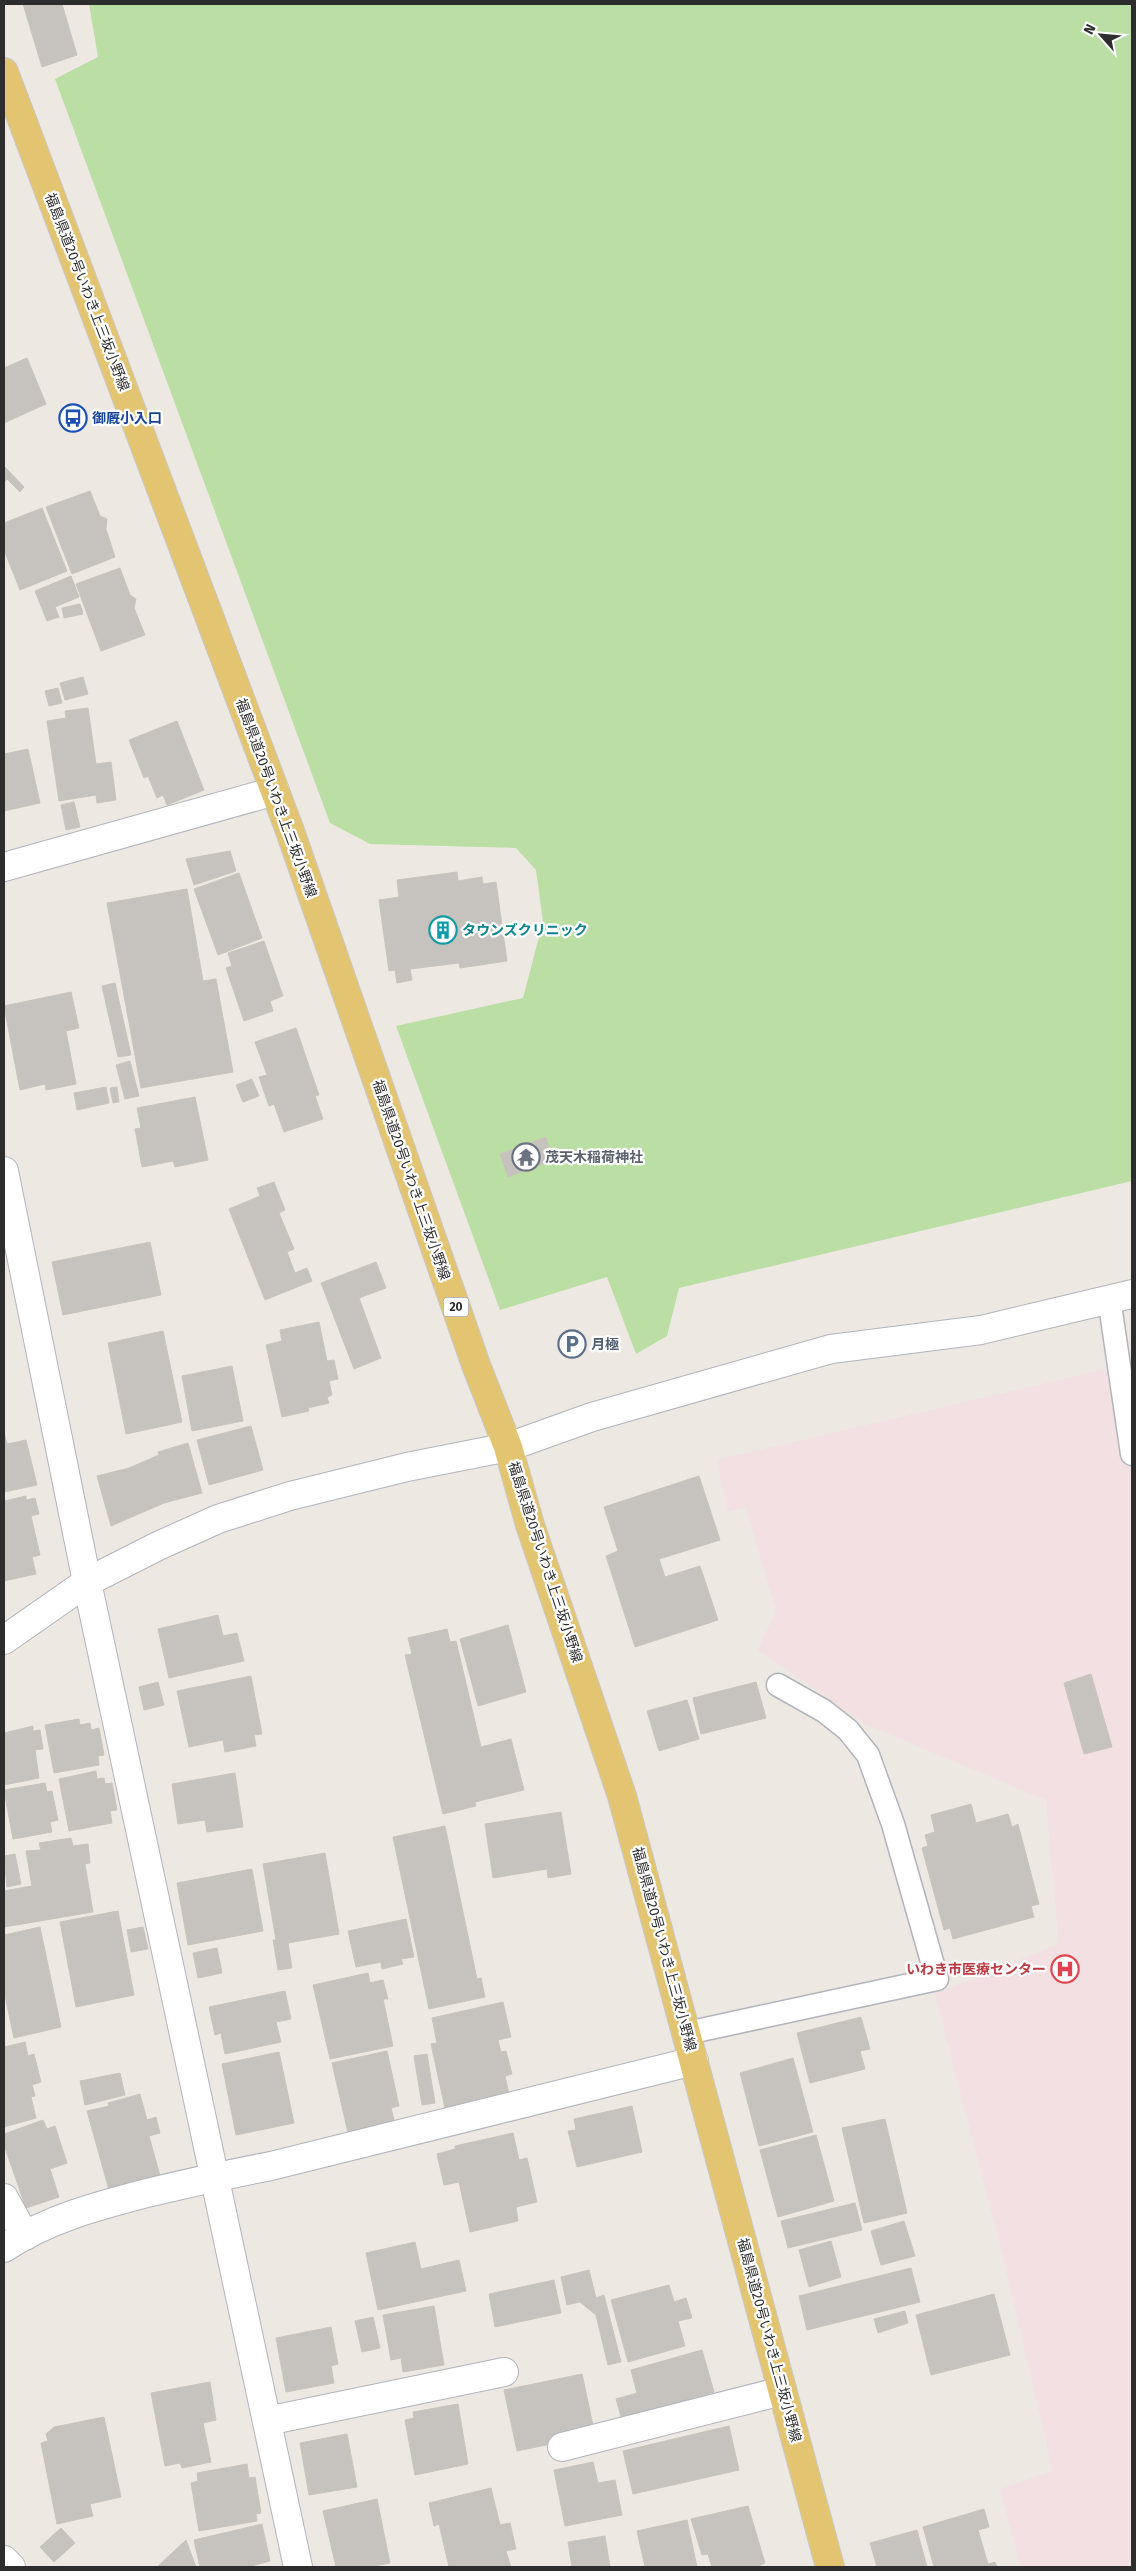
<svg xmlns="http://www.w3.org/2000/svg" width="1136" height="2571" viewBox="0 0 1136 2571" font-family="'Fira Sans','Noto Sans JP',sans-serif">
<style>
.medical{fill:#f2e0e2}
.green{fill:#badea4}
.building{fill:#c6c2bd;stroke:#c9c4bb}
.lines{fill:none;stroke-linecap:round;stroke-linejoin:round}
.lane-casing{stroke:#b2b4bc;stroke-width:25}
.street-casing{stroke:#b2b4bc;stroke-width:30}
.secondary-casing{stroke:#b2b4bc;stroke-width:30}
.primary-casing{stroke:#c8c8c8;stroke-width:30}
.lane{stroke:#fff;stroke-width:22}
.street{stroke:#fff;stroke-width:28}
.secondary{stroke:#fff;stroke-width:28}
.primary{stroke:#e3c571;stroke-width:28}
.labels{text-anchor:middle;dominant-baseline:central;stroke-width:4.5;stroke-linejoin:round;paint-order:stroke}
.shield{fill:#fff;stroke:#6c6c6c;stroke-width:1}
.shield-label{font-size:12px;font-weight:bold;fill:#2d2d2d}
.street-label{font-size:14px;fill:#2d2d2d;stroke:#fff}
.transit-label{font-size:14px;font-weight:bold;fill:#164399;stroke:#fff;text-anchor:start}
.culture-label{font-size:14px;font-weight:bold;fill:#0d838f;stroke:#fff;text-anchor:start}
.worship-label{font-size:14px;font-weight:bold;fill:#5b616d;stroke:#fff;text-anchor:start}
.service-label{font-size:14px;font-weight:bold;fill:#4e5e75;stroke:#fff;text-anchor:start}
.health-label{font-size:14px;font-weight:bold;fill:#be3a42;stroke:#fff;text-anchor:end}
</style>
<rect width="100%" height="100%" fill="#ede8e2"/>
<path class="medical" d="M1132,1363V2567H1021L1000,2489L1053,2471L1002,2252L935,1994L1059,1944L1046,1800L867,1725L758,1650L776,1611L746,1507L728,1512L717,1460Z"/>
<path class="green" d="M89,4H1132V1181L679,1288L667,1336L636,1354L607,1277L500,1310L396,1026L523,998L543,922L536,870L516,848L370,844L330,823L55,79L98,57Z"/>
<path class="building" d="M23,4H62L77,55L42,67Z
M27,358L46,404L4,423V368Z
M4,466L24,487L20,492L7,479L4,482Z
M90,491L100,516L107,519L106,529L115,557L72,574L46,507Z
M42,508L67,571L20,590L4,550V523Z
M120,568L130,595L136,599L134,608L145,635L101,651L76,584Z
M71,576L79,597L55,607L59,617L47,621L35,591Z
M80,604L83,614L64,618L62,608Z
M83,677L88,694L65,700L60,683Z
M58,688L62,703L49,706L45,691Z
M88,708L96,764L111,762L116,800L97,803L96,795L59,801L47,721L66,718L65,711Z
M177,721L204,790L167,805L163,795L157,798L148,776L144,778L129,740Z
M28,749L40,803L4,811V754Z
M74,802L80,827L66,830L61,805Z
M230,851L236,871L194,885L186,859Z
M457,872L458,881L482,877L483,884L496,882L507,961L460,968L459,963L410,969L412,980L397,983L395,970L389,971L379,900L399,897L397,880Z
M239,873L262,938L218,955L194,889Z
M187,889L203,981L216,979L233,1072L141,1088L107,903Z
M264,941L283,996L270,1001L273,1011L244,1021L226,968L232,966L228,953Z
M115,983L131,1055L118,1057L102,986Z
M71,992L79,1028L66,1031L76,1084L46,1090L45,1084L20,1090L4,1006Z
M296,1028L319,1095L315,1096L323,1119L284,1132L274,1104L269,1106L259,1077L267,1075L255,1042Z
M130,1061L139,1096L125,1099L116,1065Z
M252,1079L259,1096L243,1102L236,1085Z
M106,1087L109,1103L77,1110L74,1093Z
M117,1087L119,1102L113,1103L110,1088Z
M195,1097L208,1160L175,1167L173,1161L142,1167L135,1129L141,1128L137,1108Z
M546,1137L552,1160L508,1177L500,1154Z
M274,1182L285,1210L279,1213L294,1249L287,1252L295,1273L307,1268L312,1281L265,1300L229,1209L260,1196L257,1188Z
M150,1242L161,1295L63,1315L52,1262Z
M376,1262L386,1288L359,1298L381,1358L354,1369L321,1283Z
M319,1322L327,1361L334,1360L338,1379L329,1381L332,1395L327,1397L329,1403L308,1408L309,1411L282,1417L266,1345L282,1341L280,1330Z
M163,1331L182,1422L126,1434L108,1343Z
M232,1366L243,1421L192,1431L182,1376Z
M251,1426L263,1470L209,1485L197,1440Z
M4,1432L7,1444L26,1440L37,1485L4,1492Z
M188,1443L202,1493L164,1503L111,1526L97,1476L129,1468L159,1455L158,1452Z
M699,1476L720,1540L659,1559L665,1577L700,1566L718,1620L635,1647L606,1556L618,1551L604,1507Z
M26,1496V1500L35,1498L39,1514L31,1516L40,1555L32,1557L36,1574L4,1581V1501Z
M218,1615L223,1636L237,1633L244,1661L169,1678L158,1629Z
M508,1625L526,1692L478,1706L460,1639Z
M447,1629L450,1642L456,1641L481,1747L511,1739L524,1790L475,1802L476,1806L443,1814L405,1655L412,1654L408,1638Z
M1091,1674L1112,1747L1084,1754L1064,1683Z
M251,1676L262,1734L254,1735L256,1746L225,1752L223,1740L189,1747L177,1691Z
M158,1682L164,1705L144,1710L139,1687Z
M756,1682L766,1718L701,1734L693,1698Z
M687,1700L699,1739L659,1751L647,1711Z
M79,1719L80,1725L90,1723L91,1730L99,1728L104,1755L98,1756L99,1765L54,1773L45,1725Z
M33,1726V1731L40,1730L43,1749L35,1750L39,1778L4,1785V1733Z
M96,1771L97,1779L104,1778L105,1784L112,1783L117,1810L110,1811L112,1823L69,1831L59,1779Z
M235,1773L243,1827L207,1832L205,1820L178,1824L172,1784Z
M45,1783L47,1792L52,1791L58,1820L50,1822L52,1832L13,1839L4,1790Z
M971,1804L976,1823L1008,1814L1012,1827L1018,1824L1039,1904L1031,1906L1034,1917L953,1939L950,1928L944,1930L922,1848L928,1846L925,1835L935,1832L931,1815Z
M561,1812L571,1874L548,1878L547,1869L493,1878L485,1824Z
M445,1826L477,1979L481,1978L485,1997L429,2009L393,1837Z
M71,1838L73,1846L88,1844L90,1863L85,1864L93,1912L4,1927V1891L32,1886L26,1851L41,1850L39,1843Z
M325,1853L339,1934L288,1943L292,1968L278,1970L273,1940H276L263,1864Z
M15,1854L21,1884L7,1887L4,1856Z
M252,1869L263,1931L188,1945L177,1883Z
M118,1911L134,1995L76,2007L60,1922Z
M406,1919L414,1957L401,1959L403,1964L382,1969L381,1962L356,1967L348,1931Z
M40,1927L61,2027L14,2038L4,1991V1935Z
M143,1927L148,1949L131,1952L127,1930Z
M217,1948L222,1973L198,1978L193,1953Z
M368,1973L370,1983L383,1980L388,1999H383L393,2046L330,2059L313,1985Z
M285,1991L291,2019L276,2022L281,2042L225,2054L221,2033L215,2035L209,2007Z
M503,2002L511,2037L498,2040L501,2052L506,2051L512,2074L505,2076L511,2103L447,2117L431,2044L437,2043L432,2018Z
M861,2017L870,2049L860,2051L865,2069L810,2083L797,2033Z
M25,2042L28,2056L34,2054L41,2082L32,2085L35,2096L31,2097L36,2118L4,2127V2047Z
M387,2051L399,2106L391,2108L396,2127L349,2137L332,2063Z
M279,2052L294,2123L236,2135L222,2064Z
M427,2054L435,2103L422,2105L414,2056Z
M793,2058L813,2132L759,2146L740,2073Z
M120,2073L125,2095L85,2105L80,2081Z
M140,2094L147,2120L156,2117L160,2133L149,2136L160,2176L109,2190L87,2111L109,2106L108,2103Z
M632,2106L642,2152L577,2167L568,2131L576,2130L574,2119Z
M885,2119L907,2213L864,2223L842,2128Z
M43,2120L47,2129L55,2126L67,2163L50,2169L59,2197L26,2208L4,2145V2134Z
M513,2133L519,2160L527,2158L537,2202L516,2207L518,2221L470,2232L459,2182L444,2185L437,2154L455,2149V2146Z
M816,2135L834,2201L778,2217L760,2150Z
M855,2203L862,2230L788,2248L781,2221Z
M904,2221L915,2256L881,2265L871,2231Z
M831,2241L841,2277L809,2287L799,2250Z
M415,2242L421,2269L459,2260L466,2291L378,2310L366,2253Z
M911,2268L920,2302L807,2330L799,2296Z
M589,2270L596,2298L604,2295L621,2362L608,2365L596,2315L580,2302L567,2305L561,2277Z
M554,2280L561,2313L495,2327L489,2294Z
M669,2285L674,2302L686,2298L692,2318L678,2321L685,2346L628,2362L611,2300Z
M994,2294L1010,2355L931,2375L916,2315Z
M434,2306L444,2365L403,2372L401,2358L391,2360L383,2315Z
M905,2311L908,2323L878,2333L874,2319Z
M373,2317L380,2348L362,2352L355,2321Z
M331,2327L338,2364L331,2366L334,2383L286,2392L276,2338Z
M702,2350L714,2392L692,2398L693,2404L623,2423L616,2399L637,2393L631,2370Z
M582,2374L595,2435L517,2451L504,2390Z
M210,2382L216,2420L203,2423L211,2462L182,2468L180,2463L165,2466L151,2393Z
M458,2404L468,2464L415,2475L405,2420L414,2418L413,2412Z
M104,2417L121,2497L90,2504L93,2516L57,2524L41,2443L48,2441L46,2434L54,2427Z
M729,2426L739,2470L633,2494L623,2451Z
M347,2434L357,2487L309,2495L300,2443Z
M593,2462L598,2483L615,2480L622,2515L565,2526L554,2470Z
M247,2464L249,2478L255,2477L261,2513L256,2514L257,2521L199,2531L191,2483L198,2481L197,2473Z
M491,2488L500,2525L510,2523L516,2549L506,2551L511,2567H449L439,2524L434,2526L429,2503Z
M377,2499L390,2563L370,2567H336L323,2511Z
M748,2506L765,2563L756,2567H712L708,2554L702,2555L691,2519Z
M984,2509L989,2527L978,2530L988,2564L995,2562L997,2567H934L923,2527Z
M687,2520L697,2567H645L637,2531Z
M262,2524L270,2561L248,2567H200L194,2540Z
M61,2528L75,2543L54,2562L40,2547Z
M917,2530L927,2567H877L870,2543Z
M605,2536L610,2567H572L568,2542Z
M186,2540L196,2567H157Z"/>
<g class="lines">
<g class="lane-casing">
<path id="lane" d="M1109,1298L1132,1454
M687,2033L937,1979L893,1824L868,1755L848,1730L824,1711L778,1685"/>
</g>
<g class="street-casing">
<path id="street" d="M4,867L275,791
M4,1171L87,1582L298,2567
M4,2198L25,2236
M4,2248C47,2219 97,2206 147,2193C188,2183 229,2174 271,2166L694,2061
M267,2421L504,2372
M562,2447L782,2391"/>
</g>
<g class="secondary-casing">
<path id="secondary" d="M4,1640L87,1582L158,1546L218,1519L290,1496L407,1467L508,1447L592,1417L831,1349L981,1330L1132,1294
M4,2560L11,2567"/>
</g>
<g class="primary-casing">
<path id="primary" d="M4,72L290,831L476,1365L508,1447L530,1525L622,1796L830,2567"/>
</g>
<use href="#lane" class="lane"/>
<use href="#street" class="street"/>
<use href="#secondary" class="secondary"/>
<use href="#primary" class="primary"/>
</g>
<defs>
<g id="bus-ring" transform="scale(1.4375)"><circle r="9.5" fill="#fff" stroke="#1a4fb4" stroke-width="1.5"/><path d="M-5-6H5V4H4V6H2V4H-2V6H-4V4H-5ZM-3.5-4V0h7V-4ZM-3.5 1.2v1.5H-2V1.2ZM2 1.2v1.5H3.5V1.2Z" fill="#1a4fb4"/></g>
<g id="building-ring" transform="scale(1.4375)"><circle r="9.5" fill="#fff" stroke="#0f9aa8" stroke-width="1.5"/><path d="M-4-6H4V6H1V3H-1V6H-4ZM-2.5-4.3h1.7v1.8h-1.7ZM.8-4.3h1.7v1.8H.8ZM-2.5-1h1.7V.8h-1.7ZM.8-1h1.7V.8H.8Z" fill="#0f9aa8"/></g>
<g id="temple-ring" transform="scale(1.4375)"><circle r="9.5" fill="#fff" stroke="#6b7280" stroke-width="1.5"/><path d="M0-6L5-2H3V0L6.5 2.5H4V6H1.5V3h-3V6H-4V2.5H-6.5L-3 0V-2H-5Z" fill="#6b7280"/></g>
<g id="parking-ring" transform="scale(1.4375)"><circle r="9.5" fill="#fff" stroke="#5c6f8a" stroke-width="1.5"/><path d="M-3.5-5.5H1a3.5 3.5 0 0 1 0 7H-1V5.5H-3.5ZM-1-3.4V-.6H.8a1.4 1.4 0 0 0 0-2.8Z" fill="#5c6f8a"/></g>
<g id="hospital-ring" transform="scale(1.4375)"><circle r="9.5" fill="#fff" stroke="#e0444e" stroke-width="1.5"/><path d="M-5-5h3v3.5h4V-5h3V5h-3V1.5h-4V5h-3Z" fill="#e0444e"/></g>
</defs>
<g fill-rule="evenodd">
<use href="#bus-ring" x="73" y="418"/>
<use href="#building-ring" x="443" y="930"/>
<use href="#temple-ring" x="526" y="1157"/>
<use href="#parking-ring" x="572" y="1344"/>
<use href="#hospital-ring" x="1065" y="1969"/>
</g>
<g class="labels">
<rect class="shield" x="443.5" y="1297.5" width="25" height="19" rx="4"/>
<g class="shield-label">
<text x="456" y="1307">20</text>
</g>
<g class="street-label">
<text transform="translate(87 292) rotate(69)">福島県道20号いわき上三坂小野線</text>
<text transform="translate(276 798) rotate(70)">福島県道20号いわき上三坂小野線</text>
<text transform="translate(411 1180) rotate(71)">福島県道20号いわき上三坂小野線</text>
<text transform="translate(545 1562) rotate(72)">福島県道20号いわき上三坂小野線</text>
<text transform="translate(664 1949) rotate(75)">福島県道20号いわき上三坂小野線</text>
<text transform="translate(769 2340) rotate(75)">福島県道20号いわき上三坂小野線</text>
</g>
<g class="transit-label">
<text x="92" y="418">御厩小入口</text>
</g>
<g class="culture-label">
<text x="462" y="930">タウンズクリニック</text>
</g>
<g class="worship-label">
<text x="545" y="1157">茂天木稲荷神社</text>
</g>
<g class="service-label">
<text x="591" y="1344">月極</text>
</g>
<g class="health-label">
<text x="1046" y="1969">いわき市医療センター</text>
</g>
</g>
<rect width="1136" height="2571" fill="none" stroke="#2d2d2d" stroke-width="10"/>
<g transform="translate(1101 35) rotate(297)" stroke="#ffffff" stroke-width="4" paint-order="stroke">
<path d="M0-4L9 19L0 12L-9 19Z" fill="#2d2d2d"/>
<text y="-8" font-size="14" font-weight="bold" text-anchor="middle" fill="#2d2d2d">N</text>
</g>
</svg>
